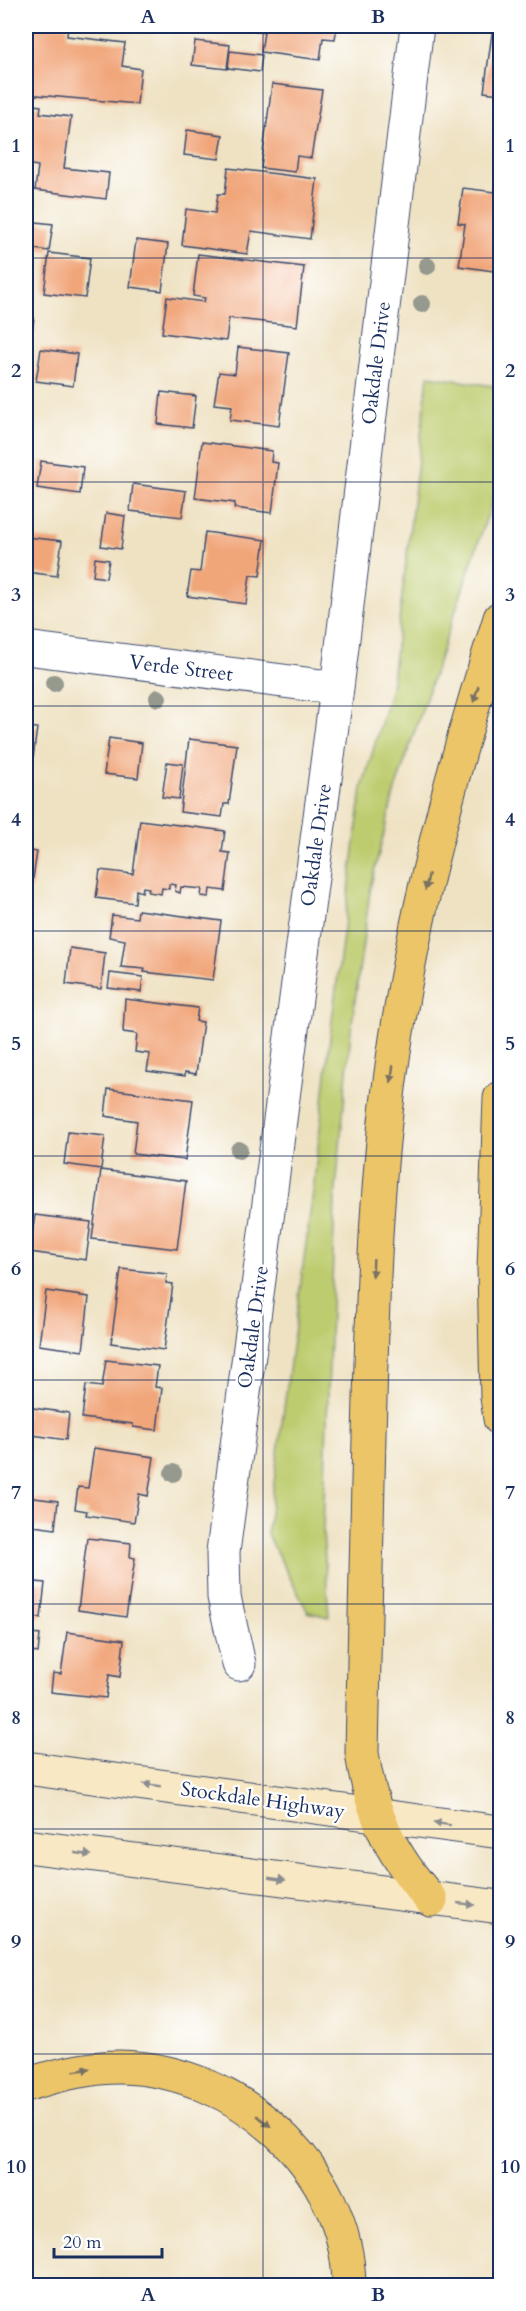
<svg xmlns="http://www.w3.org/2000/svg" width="526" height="2311" viewBox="0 0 526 2311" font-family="Cardo,serif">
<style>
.green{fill:#bdcc6e;stroke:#6c7e66;stroke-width:1.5}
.building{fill:#f1a67a}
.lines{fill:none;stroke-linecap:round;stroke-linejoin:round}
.minor-casing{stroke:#3b4a6d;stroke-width:35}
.secondary-casing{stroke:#3b4a6d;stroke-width:35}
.motorway-casing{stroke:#3b4a6d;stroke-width:35}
.minor{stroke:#fff;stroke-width:33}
.secondary{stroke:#f8e8c3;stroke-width:33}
.motorway{stroke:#edc569;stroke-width:33}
.tree{fill:#95998e}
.oneway{fill:#797263}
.oneway2{fill:#8a8c90}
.grid{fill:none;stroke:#1b2f5e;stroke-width:1.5;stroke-opacity:0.55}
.labels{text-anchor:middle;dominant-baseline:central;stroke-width:4.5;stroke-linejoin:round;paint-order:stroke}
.street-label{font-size:20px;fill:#1b2f5e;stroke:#fff}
.neatline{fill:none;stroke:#1b2f5e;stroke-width:2}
.grid-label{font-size:20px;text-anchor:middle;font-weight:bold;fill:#1b2f5e}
</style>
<rect width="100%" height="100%" fill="#fff"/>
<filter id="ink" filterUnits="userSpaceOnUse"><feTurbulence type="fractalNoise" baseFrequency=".0167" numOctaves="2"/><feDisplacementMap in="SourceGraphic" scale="12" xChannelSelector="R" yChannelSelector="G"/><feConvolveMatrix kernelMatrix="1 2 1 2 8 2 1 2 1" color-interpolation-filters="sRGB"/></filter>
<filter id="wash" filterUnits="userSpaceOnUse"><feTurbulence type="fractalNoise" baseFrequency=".008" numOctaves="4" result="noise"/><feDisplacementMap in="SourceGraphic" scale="24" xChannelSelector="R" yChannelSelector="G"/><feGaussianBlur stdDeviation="1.35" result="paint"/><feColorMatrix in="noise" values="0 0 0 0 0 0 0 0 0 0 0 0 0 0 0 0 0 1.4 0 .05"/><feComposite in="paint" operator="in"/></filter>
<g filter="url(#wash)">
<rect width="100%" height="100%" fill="#efe2c3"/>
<path class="green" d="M428,376L500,387V478L395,790L371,884L351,1030L335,1199L323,1532L329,1617L308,1612L267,1534L313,1192L331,1028L362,788L391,689Z"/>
<g id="blocks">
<path class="building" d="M26,26H68L67,36L125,43L122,66L141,69L137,104L26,94Z
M255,26H337L335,39L323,38L320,60L261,52L264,32L255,31Z
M493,26H500V94L484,92Z
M195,41L230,45L227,69L192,65Z
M230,51L262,55L260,72L228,68Z
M272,84L322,90L311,158L297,156L295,172L261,168Z
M26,104L41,106L40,113L71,117L64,168L109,173L106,199L35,190L38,166L26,164Z
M187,130L223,135L219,159L184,155Z
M499,156L500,272L459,266L465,224L458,223L463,188L495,192Z
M228,168L317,179L310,239L251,231L247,254L182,245L186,209L215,213L218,194H225Z
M27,221L53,224L49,251L26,248Z
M136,240L168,244L162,291L130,287Z
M49,253L90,258L85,298L44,293Z
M198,254L304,267L297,326L229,318L226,341L162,333L167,297L204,302L205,298L193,296Z
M26,317L34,318L29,353L26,352Z
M238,347L289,353L279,426L230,420L232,406L214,404L219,372L235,374Z
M41,349L77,354L73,386L36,381Z
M161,392L196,396L192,428L158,424Z
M202,442L272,451L271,462L278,463L272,513L234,508L235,503L195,498Z
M41,461L83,467L80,494L37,488Z
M133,484L186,491L182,517L130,511Z
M106,513L125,516L121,549L101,546Z
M205,532L265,540L260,576L250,575L246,604L187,596L191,571L200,572Z
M26,537L62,541L57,576L26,572Z
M95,558L109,560L106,578L93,576Z
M26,727L37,728L32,766L26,765Z
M109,738L142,743L138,778L104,774Z
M189,739L237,745L229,804H224L222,817L180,812Z
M167,762L183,764L179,799L162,797Z
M140,820L225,831L222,852L230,853L225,891L210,889L209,897L201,896L202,889L181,887L180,893L175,891L176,885L169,884V889L162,888L161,894L148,892L149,888L143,887L142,892L136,890L135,903L96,898L100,870L133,874Z
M26,850L37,852L31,891L26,890Z
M138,910L221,921L213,980L144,972L145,969L121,967L125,940L109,937L112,915L137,918Z
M70,948L105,953L101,989L66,984Z
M110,973L143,977L141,992L108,988Z
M125,999L198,1008L196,1021L203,1022L196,1074L185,1072V1076L147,1071L150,1054L135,1052L137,1034L123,1032Z
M108,1089L193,1100L185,1160L133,1154L137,1121L105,1116Z
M68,1132L105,1136L101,1169L64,1164Z
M101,1170L186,1181L177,1249L92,1239Z
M35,1215L91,1222L86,1260L30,1252Z
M121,1269L167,1274L166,1283L173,1284L164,1350L111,1343Z
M46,1291L89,1297L83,1351L39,1345Z
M106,1360L158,1366L155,1387L162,1388L157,1430L133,1427V1424L82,1418L86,1385L102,1387Z
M26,1407L69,1413L66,1440L26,1434Z
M94,1448L154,1457L148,1496L139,1494L134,1522L86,1515L87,1511L75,1509L78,1487L88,1488Z
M26,1497L58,1501L55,1529L26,1525Z
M87,1538L131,1543L130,1557L135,1558L126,1617L78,1610Z
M26,1581L45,1583L41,1618L26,1616Z
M67,1632L124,1640L120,1677L109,1675L106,1698L51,1692L53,1673L61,1674Z
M26,1633L40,1635L38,1653L26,1651Z"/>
</g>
</g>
<g filter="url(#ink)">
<use href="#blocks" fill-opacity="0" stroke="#3b4a6d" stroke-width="1.5"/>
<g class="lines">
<g class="minor-casing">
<path id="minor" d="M26,648L337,688
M239,1664L224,1597L223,1552L337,688L417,26"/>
</g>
<g class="secondary-casing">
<path id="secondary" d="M26,1768L500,1832
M26,1846L500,1907"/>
</g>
<g class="motorway-casing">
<path id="motorway" d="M500,1098L494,1269L497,1397L500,1419
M431,1900C391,1854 371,1814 362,1753C364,1647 367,1541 369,1436C372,1327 374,1220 386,1113C405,944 449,779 500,618
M26,2085C56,2075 87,2067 120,2067C236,2069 348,2166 349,2286"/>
</g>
<use href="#minor" class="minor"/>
<use href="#secondary" class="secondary"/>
<use href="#motorway" class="motorway"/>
</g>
<g class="tree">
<circle cx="427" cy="266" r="9"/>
<circle cx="422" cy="304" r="9"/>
<circle cx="54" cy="683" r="9"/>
<circle cx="158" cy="698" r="9"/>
<circle cx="239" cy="1150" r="9"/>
<circle cx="173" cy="1473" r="9"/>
</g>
<defs><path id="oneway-solid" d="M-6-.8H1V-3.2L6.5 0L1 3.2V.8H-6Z" transform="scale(1.5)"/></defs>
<g class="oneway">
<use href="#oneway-solid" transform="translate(476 694) rotate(107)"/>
<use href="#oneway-solid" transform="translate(427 882) rotate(102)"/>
<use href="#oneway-solid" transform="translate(392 1074) rotate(98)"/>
<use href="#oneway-solid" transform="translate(373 1268) rotate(92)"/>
<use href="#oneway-solid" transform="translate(82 2070) rotate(-9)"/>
<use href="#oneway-solid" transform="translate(264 2121) rotate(39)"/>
</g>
<g class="oneway2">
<use href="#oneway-solid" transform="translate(152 1785) rotate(-172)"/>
<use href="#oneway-solid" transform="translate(442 1824) rotate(-173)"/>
<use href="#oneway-solid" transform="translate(83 1854) rotate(8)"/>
<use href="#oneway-solid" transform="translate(277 1879) rotate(8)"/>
<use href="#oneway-solid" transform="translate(466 1904) rotate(6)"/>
</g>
</g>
<path class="grid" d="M263,26V2286M26,258H500M26,482H500M26,706H500M26,931H500M26,1156H500M26,1380H500M26,1604H500M26,1829H500M26,2054H500"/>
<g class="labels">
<g class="street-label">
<text transform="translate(376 363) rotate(-83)">Oakdale Drive</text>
<text transform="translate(181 668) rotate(7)">Verde Street</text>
<text transform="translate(316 845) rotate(-82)">Oakdale Drive</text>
<text transform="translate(253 1327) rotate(-82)">Oakdale Drive</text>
<text transform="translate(263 1800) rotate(8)">Stockdale Highway</text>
</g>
</g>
<rect width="526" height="2311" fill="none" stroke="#fff" stroke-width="66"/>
<path d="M54 2248v9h108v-9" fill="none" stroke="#1b2f5e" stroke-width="3"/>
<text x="63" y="2248" font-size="18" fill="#1b2f5e" stroke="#ffffff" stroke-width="4.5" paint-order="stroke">20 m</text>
<rect x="33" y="33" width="460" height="2245" class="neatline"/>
<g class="grid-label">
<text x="148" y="23">A</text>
<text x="378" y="23">B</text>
<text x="16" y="152">1</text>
<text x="510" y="152">1</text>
<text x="16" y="377">2</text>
<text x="510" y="377">2</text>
<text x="16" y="601">3</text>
<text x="510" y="601">3</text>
<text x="16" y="826">4</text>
<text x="510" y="826">4</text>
<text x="16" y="1050">5</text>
<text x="510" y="1050">5</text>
<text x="16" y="1275">6</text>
<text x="510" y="1275">6</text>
<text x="16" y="1499">7</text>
<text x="510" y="1499">7</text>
<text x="16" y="1724">8</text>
<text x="510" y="1724">8</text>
<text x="16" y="1948">9</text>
<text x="510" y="1948">9</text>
<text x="16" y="2173">10</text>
<text x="510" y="2173">10</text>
<text x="148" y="2301">A</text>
<text x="378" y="2301">B</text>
</g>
</svg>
